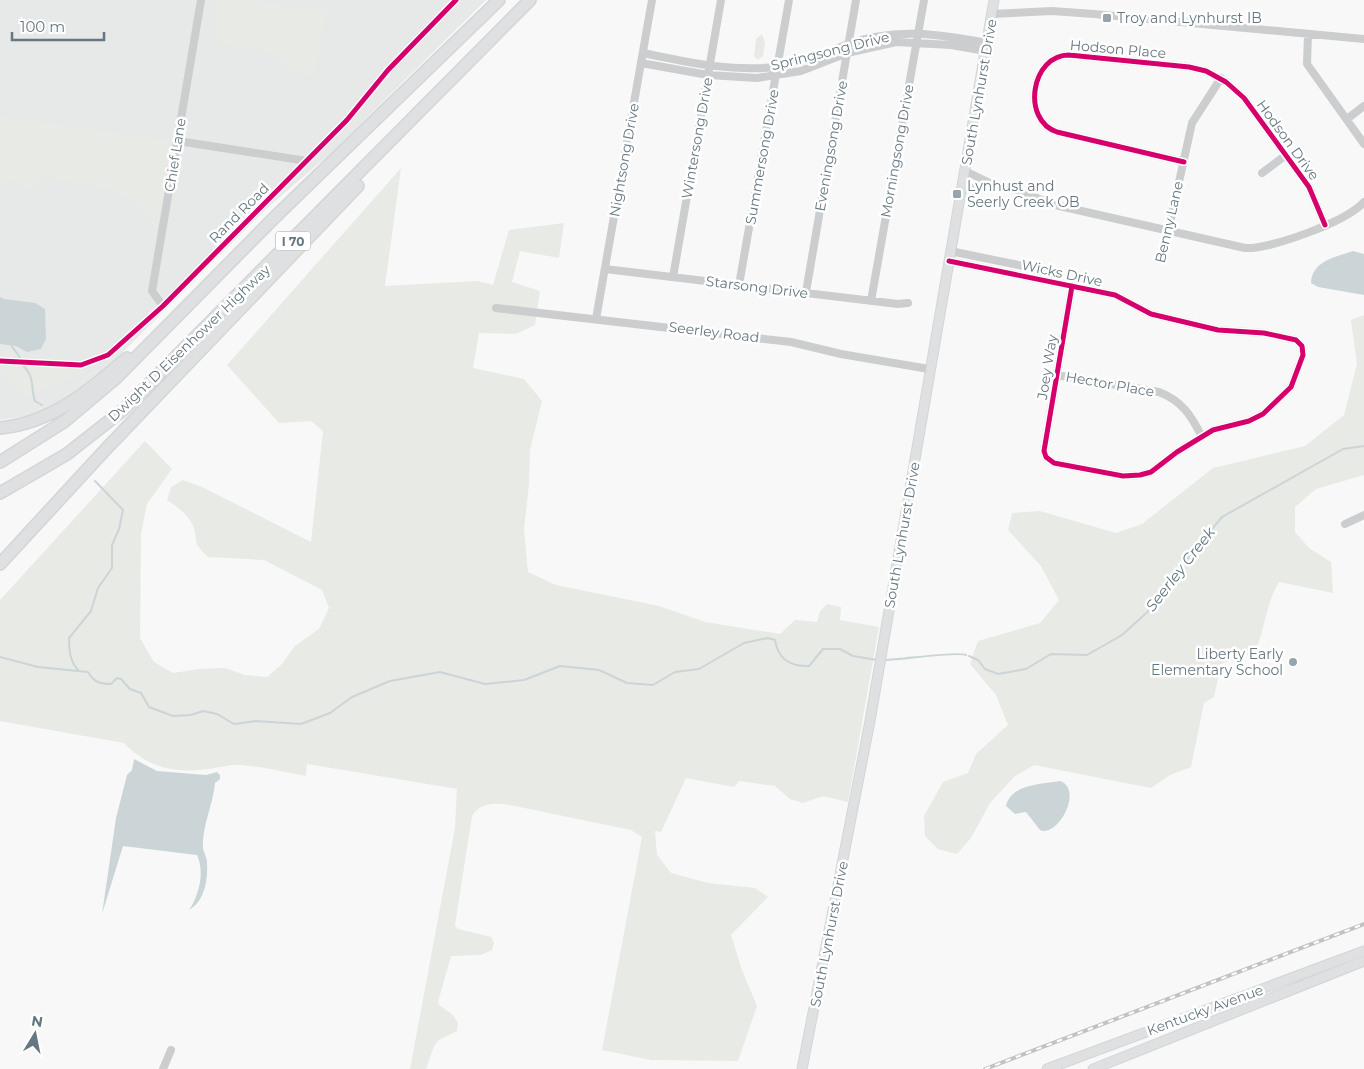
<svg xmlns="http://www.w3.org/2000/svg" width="1364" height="1069" viewBox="0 0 1364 1069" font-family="Montserrat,sans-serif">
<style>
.built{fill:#e7e9e8}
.green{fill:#e8eae5}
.water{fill:#cbd5d7}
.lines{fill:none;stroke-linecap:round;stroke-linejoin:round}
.stream{stroke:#cbd5d7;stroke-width:2}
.major-casing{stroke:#d4d5d6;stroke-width:11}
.highway-casing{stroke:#d4d5d5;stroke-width:14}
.minor{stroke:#cbcdce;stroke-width:8}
.major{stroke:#dfe0e1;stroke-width:9}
.highway{stroke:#dfe0e1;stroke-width:11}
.rail-casing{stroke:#c1c2c3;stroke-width:4}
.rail{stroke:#fff;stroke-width:2;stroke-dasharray:5.5;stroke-linecap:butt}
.cycleway-casing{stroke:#fff;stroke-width:8}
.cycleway{stroke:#d6006c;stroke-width:5}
.poi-dot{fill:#98a4ab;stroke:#fff;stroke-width:2}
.labels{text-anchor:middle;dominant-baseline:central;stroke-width:5;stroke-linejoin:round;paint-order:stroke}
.shield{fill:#fff;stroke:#93a0a7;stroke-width:1}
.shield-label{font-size:12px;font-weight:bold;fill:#657781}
.poi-label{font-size:14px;fill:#657781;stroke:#fff;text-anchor:start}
.street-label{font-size:14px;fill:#657781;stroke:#fff}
.water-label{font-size:15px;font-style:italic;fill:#60767b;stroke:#fff}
</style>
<rect width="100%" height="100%" fill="#f8f8f8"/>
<path class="built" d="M0,0H486L332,152L266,209L111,364L74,394L39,414L0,420Z"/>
<path class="green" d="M217,0H243L327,11L313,78L292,68L273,53L215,42Z
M762,34L765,43L763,56L758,60L754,56L756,39Z
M0,116L174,141L160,222L156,229C148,220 145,209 135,201C122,191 61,179 42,177L32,190L25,189L12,180L0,183Z
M401,168L385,286L477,281L493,285L509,230L564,223L559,258L520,251L512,282L540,291L535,325L516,334L479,333L473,368L524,379L542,401L530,450L529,484L524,529L528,572L556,585L659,606L705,622L780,634L795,620L817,622L820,611L827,604L841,607L840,620L879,627L848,802L823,796L803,803L790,799L775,786L739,781L734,787L686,778L661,832L655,831L657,855L671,873L708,883L755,888L768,897L731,935L742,970L757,1006L738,1061L651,1060L602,1050L642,837L631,830L510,805C495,803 481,802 472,816L455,925L458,929L491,937L494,943L492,950L481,955L451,956L438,1002L439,1005L453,1015L458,1023L457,1031L439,1040L434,1046L426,1069H410L455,828L457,789L307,764L306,776C286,773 253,764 234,765C228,765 221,767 215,768C179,774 150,770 124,743L0,721V600L145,441L172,469L147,504L141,534L140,638L154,662L173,673L199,669L225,668L245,675L267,677L282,664L295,646L319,629L329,608L322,590L264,560L208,557C190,540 200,544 193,526C189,515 176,506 167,500L171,487L183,480L202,487L311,542L323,431L311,421L279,423L227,365Z
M1364,315V475L1316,489L1295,507V532L1309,548L1331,562L1333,593L1279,582C1266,603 1265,629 1255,652L1221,664L1214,697L1204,703L1191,767L1170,775L1151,788L1034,765L1015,776L990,803L971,838L957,854L938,849L925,836L924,816L943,782L968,773L976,754L1008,725L996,695L970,664L978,641L1040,623L1059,600L1041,566L1008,530L1012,513L1040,511L1116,533L1142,524L1213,468L1305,446L1344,415L1357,364L1351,320Z
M0,345L25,358H0Z
M7,364L83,369L81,374L27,397C15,391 7,385 1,373Z"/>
<path class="water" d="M1353,251L1364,254V295L1318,287L1311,283C1312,261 1335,257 1353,251Z
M0,297L4,299L35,303L45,309L46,339L41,349L27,352L16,346L0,344Z
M134,759L157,771L206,775L217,772L220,775V779L215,783C213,805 202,826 203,847C203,852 207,857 207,862C208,880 205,901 189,910C199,895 205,872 197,855L123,846L102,914L116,818L127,775L132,770Z
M1060,781C1084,789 1058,838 1040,830L1026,812L1015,814L1006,806C1011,784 1042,784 1060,781Z"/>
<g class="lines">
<path class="stream" d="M11,345L21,359
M23,365C36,379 30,387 35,401L42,405
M969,656L978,660L985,669L998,674L1026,669L1051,654L1087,655L1122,635L1153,607L1167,583L1222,517L1343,449L1364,446
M0,657L38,667L88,672C94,682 99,684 111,684L117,678L121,679L130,689L141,693L149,707L173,716L191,715L203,711L217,714L234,724L256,721L301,724L330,713L352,697L390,681L440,672L485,684L524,680L560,666L599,670L627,683L653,685L675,672L699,669L744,643L768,638L775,640C778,659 791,667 809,666L823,649H840L853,656L877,660
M884,660C901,660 957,651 966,655
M79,671C70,662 69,651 69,638L91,611L98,588L112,568V545L119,529L123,510L95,481"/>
<g class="major-casing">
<path id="major" d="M802,1069L870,721L994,0
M1047,1069L1364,951
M1093,1069L1364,961"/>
</g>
<g class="highway-casing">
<path id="highway" d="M0,428C52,423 89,391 127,358
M0,462L65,421L115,379L275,217L499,0
M0,493L67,454L123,410L530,0
M0,564L106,449L358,186"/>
</g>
<path class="minor" d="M992,14L1052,11L1094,14L1364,39
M1308,34L1307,64L1364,144
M643,53C687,62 730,72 775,67C801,64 824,53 848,44C895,27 939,34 987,43
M641,63L708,75L757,78L801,71L847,53L896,42L951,45L986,51
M1347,119L1364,106
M178,141L307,161
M1184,162L1057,132C1021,120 1031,55 1069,55L1189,67L1206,71L1226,82L1244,98L1309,187L1325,225
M965,171L992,184L1009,187L1055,205L1245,248C1271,249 1346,222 1364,202
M1262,173L1286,155
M962,190L992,184
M950,251L1038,269L1054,281
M1162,259L1192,123L1221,78
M949,261L1115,295L1151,314L1218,330L1264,333L1296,340L1302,346L1303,355L1291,387L1263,414L1249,421L1213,430L1177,452L1151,472L1140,475L1123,476L1054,463L1046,457L1044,451L1072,286
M605,269L898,304L908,303
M673,277L721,0
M739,285L789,0
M806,292L856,0
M871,301L924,0
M163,306L152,291L201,0
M496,308L791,342L841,354L929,369
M596,319L652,0
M0,361L81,365L108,355L163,306L347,120L388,70L456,0
M1056,375L1159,392C1182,401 1191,415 1202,437
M1345,524L1364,515
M163,1069L171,1050"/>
<use href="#major" class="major"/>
<use href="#highway" class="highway"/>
<g class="rail-casing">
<path id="rail" d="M985,1069L1364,924"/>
</g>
<use href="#rail" class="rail"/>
<g class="cycleway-casing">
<path id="cycleway" d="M1184,162L1057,132C1021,120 1031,55 1069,55L1189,67L1206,71L1226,82L1244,98L1309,187L1325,225
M949,261L1115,295L1151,314L1218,330L1264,333L1296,340L1302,346L1303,355L1291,387L1263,414L1249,421L1213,430L1177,452L1151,472L1140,475L1123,476L1054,463L1046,457L1044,451L1072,286
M0,361L81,365L108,355L163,306L347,120L388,70L456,0"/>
</g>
<use href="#cycleway" class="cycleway"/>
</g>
<g class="poi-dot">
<rect x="1102" y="13" width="10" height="10" rx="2.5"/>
<rect x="952" y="189" width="10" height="10" rx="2.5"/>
<circle cx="1293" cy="662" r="5"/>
</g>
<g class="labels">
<rect class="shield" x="275.5" y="231.5" width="35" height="19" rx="4"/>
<g class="shield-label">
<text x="293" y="241">I 70</text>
</g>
<g class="poi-label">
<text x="1117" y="18">Troy and Lynhurst IB</text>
<text x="967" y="186">Lynhust and<tspan x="967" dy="16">Seerly Creek OB</tspan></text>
<text x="1283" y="654" text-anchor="end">Liberty Early<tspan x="1283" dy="16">Elementary School</tspan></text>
</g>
<g class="street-label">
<text transform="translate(1118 49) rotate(5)">Hodson Place</text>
<text transform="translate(830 51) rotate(-14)">Springsong Drive</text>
<text transform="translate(979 92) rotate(-80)">South Lynhurst Drive</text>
<text transform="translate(697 138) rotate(-80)">Wintersong Drive</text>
<text transform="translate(1288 140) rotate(54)">Hodson Drive</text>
<text transform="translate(831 146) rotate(-80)">Eveningsong Drive</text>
<text transform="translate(897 151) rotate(-80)">Morningsong Drive</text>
<text transform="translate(175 155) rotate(-81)">Chief Lane</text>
<text transform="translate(762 157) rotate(-80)">Summersong Drive</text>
<text transform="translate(624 160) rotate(-80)">Nightsong Drive</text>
<text transform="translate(239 213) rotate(-45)">Rand Road</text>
<text transform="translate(1169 222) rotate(-77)">Benny Lane</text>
<text transform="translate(1062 273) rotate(12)">Wicks Drive</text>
<text transform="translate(757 287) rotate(7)">Starsong Drive</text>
<text transform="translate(714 332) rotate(7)">Seerley Road</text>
<text transform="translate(189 343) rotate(-44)">Dwight D Eisenhower Highway</text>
<text transform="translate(1047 367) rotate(-81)">Joey Way</text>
<text transform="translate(1110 384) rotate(10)">Hector Place</text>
<text transform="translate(902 535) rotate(-80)">South Lynhurst Drive</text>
<text transform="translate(829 934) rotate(-79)">South Lynhurst Drive</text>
<text transform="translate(1205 1010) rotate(-20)">Kentucky Avenue</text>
</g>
<g class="water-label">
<text transform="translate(1180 569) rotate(-52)">Seerley Creek</text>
</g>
</g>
<g transform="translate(35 1034) rotate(10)" stroke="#ffffff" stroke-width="4" paint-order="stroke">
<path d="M0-4L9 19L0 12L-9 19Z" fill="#657781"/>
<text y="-8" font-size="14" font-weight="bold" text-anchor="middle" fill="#657781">N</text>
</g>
<path d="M12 32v8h92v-8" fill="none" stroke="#657781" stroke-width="2.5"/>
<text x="20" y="32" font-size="15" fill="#657781" stroke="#ffffff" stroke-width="4" paint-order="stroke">100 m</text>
</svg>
